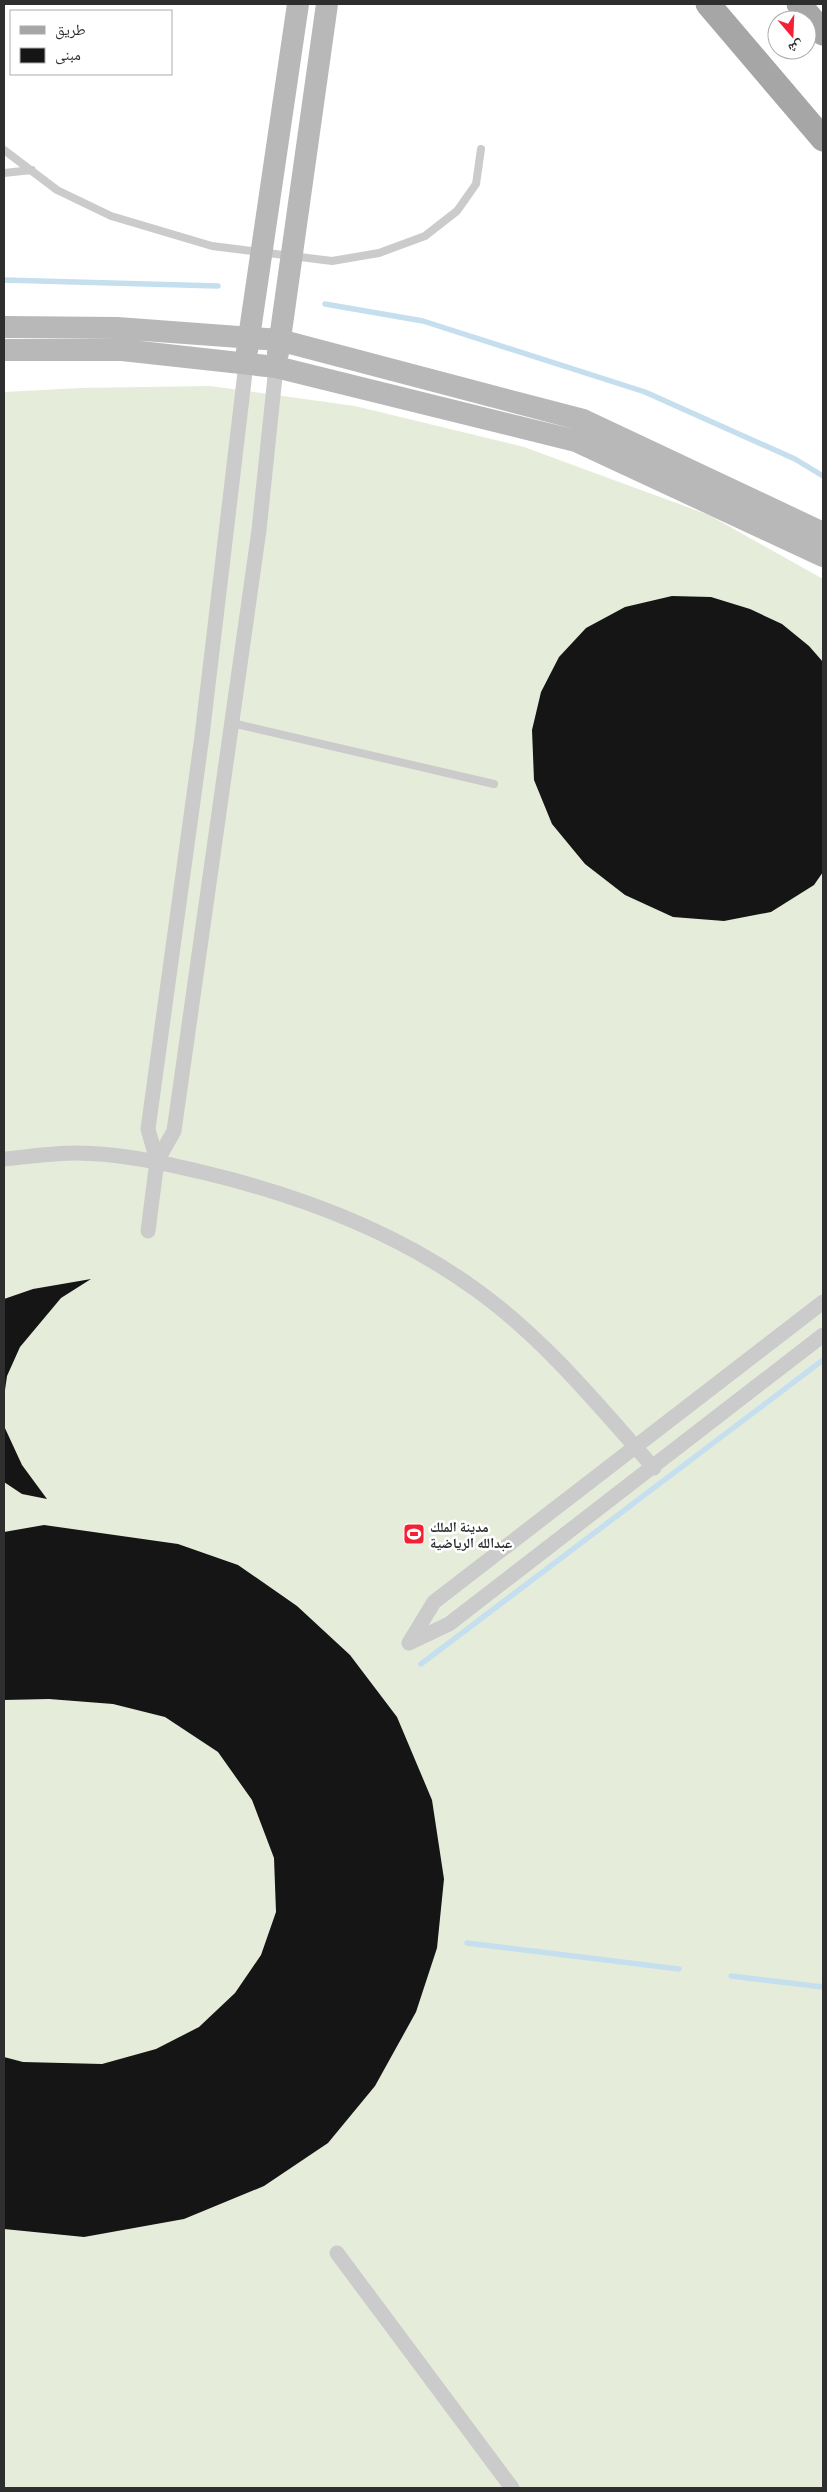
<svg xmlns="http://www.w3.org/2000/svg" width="827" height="2492" viewBox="0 0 827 2492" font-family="'Titillium Web','Noto Naskh Arabic',sans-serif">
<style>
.garden{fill:#e5edda}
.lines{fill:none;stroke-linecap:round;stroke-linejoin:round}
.stream{stroke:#c5dfef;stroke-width:5.5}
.building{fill:#151515}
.service{stroke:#cbcbcb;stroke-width:8}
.minor{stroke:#cbcbcb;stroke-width:15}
.secondary{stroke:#b8b8b8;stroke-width:22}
.primary{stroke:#a6a6a6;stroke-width:25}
.labels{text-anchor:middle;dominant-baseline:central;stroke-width:5;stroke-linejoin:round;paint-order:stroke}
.poi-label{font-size:14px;font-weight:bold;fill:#2e2e2e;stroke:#fff;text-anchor:start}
</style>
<rect width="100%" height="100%" fill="#fff"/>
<path class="garden" d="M210,386L355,406L524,447L709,515L823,579V2488H4V392L80,388Z"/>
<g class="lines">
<path class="stream" d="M4,280L218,286
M325,304L423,321L645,392L795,459L823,476
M421,1664L823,1360
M467,1943L679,1969
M731,1976L823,1987"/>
</g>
<path class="building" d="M672,596L711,597L750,609L782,624L809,646L823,662V872L814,885L771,912L724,921L673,917L625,895L585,864L552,824L534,780L532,730L541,692L559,657L586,628L625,607Z
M91,1279L61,1298L20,1347L7,1376L4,1397V1299L33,1289Z
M4,1426L22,1465L47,1499L22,1494L4,1482Z
M44,1525L178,1544L238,1565L297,1606L350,1655L397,1717L432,1800L444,1879L437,1948L416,2012L375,2086L328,2143L264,2186L184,2219L84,2237L4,2229V2057L23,2062L102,2064L156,2049L199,2027L235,1993L261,1955L276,1912L274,1858L252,1800L218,1752L165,1717L113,1704L49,1699L4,1700V1532Z"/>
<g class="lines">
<path class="service" d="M4,150L57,190L111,216L212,246L332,261L379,253L425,236L457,211L476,184L481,149
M4,173L32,170
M232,723L494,784"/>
<path class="minor" d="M4,1159C27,1157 52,1153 75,1153C119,1153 164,1163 206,1173C301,1196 395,1231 475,1289C544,1338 598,1405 654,1468
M157,1161L174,1131L259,530L276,367
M148,1231L157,1161L148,1129L202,736L246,364
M409,1643L434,1602L823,1302
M409,1643L449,1624L823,1335
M337,2253L512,2488"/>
<path class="secondary" d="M4,327L117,328L279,340L583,420L823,533
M4,350H122L276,367L576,441L823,556
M247,351L298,4
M278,353L327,4"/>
<path class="primary" d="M708,4L823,139
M799,4L823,33"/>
</g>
<defs>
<g id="stadium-square" transform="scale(1.125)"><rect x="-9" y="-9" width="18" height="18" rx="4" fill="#f52034" stroke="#fff"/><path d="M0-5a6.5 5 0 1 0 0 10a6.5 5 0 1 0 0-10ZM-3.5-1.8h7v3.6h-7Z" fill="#fff"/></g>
</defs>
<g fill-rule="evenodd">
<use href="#stadium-square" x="414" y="1534"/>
</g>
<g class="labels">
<g class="poi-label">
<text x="430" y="1526">مدينة الملك<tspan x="430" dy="16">عبدالله الرياضية</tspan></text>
</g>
</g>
<rect width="827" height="2492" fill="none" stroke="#2e2e2e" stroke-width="10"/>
<rect x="10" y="10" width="162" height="65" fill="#ffffff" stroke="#ababab"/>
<rect x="20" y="26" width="25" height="8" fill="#a6a6a6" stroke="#ababab"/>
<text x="55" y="35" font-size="15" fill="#2e2e2e">طريق</text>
<rect x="20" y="48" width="25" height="15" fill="#151515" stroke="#ababab"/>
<text x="55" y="60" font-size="15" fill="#2e2e2e">مبنى</text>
<g transform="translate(792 35) rotate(161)"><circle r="24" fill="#ffffff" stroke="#ababab"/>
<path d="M0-4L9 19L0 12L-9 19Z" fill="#f52034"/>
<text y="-8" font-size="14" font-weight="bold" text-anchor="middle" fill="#2e2e2e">ش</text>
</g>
</svg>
